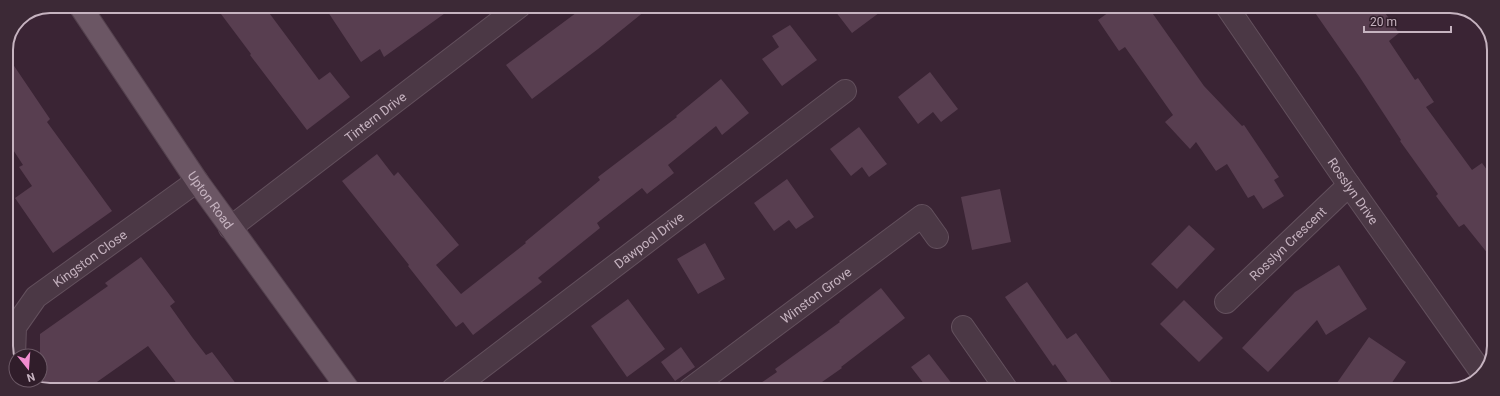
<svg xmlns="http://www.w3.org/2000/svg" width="1500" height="396" viewBox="0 0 1500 396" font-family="Roboto,sans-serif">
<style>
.building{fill:#583e50}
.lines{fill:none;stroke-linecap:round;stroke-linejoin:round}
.minor-casing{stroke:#63505d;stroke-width:24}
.primary-casing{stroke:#54414e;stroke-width:24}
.minor{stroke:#4b3845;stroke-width:22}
.primary{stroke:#6b5664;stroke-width:22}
.labels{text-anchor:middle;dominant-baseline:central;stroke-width:4;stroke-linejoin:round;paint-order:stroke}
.street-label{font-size:13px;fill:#c6b3c0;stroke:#301d2a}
.rim{fill:none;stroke:#c6b3c0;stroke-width:2}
</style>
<rect width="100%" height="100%" fill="#3a2434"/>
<path class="building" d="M215,6H264L319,80L330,72L350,97L307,130L250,55L251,54Z
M324,6H455L384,57L380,49L361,62Z
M584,7H650L598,49L532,99L506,65Z
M832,7H887L852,33Z
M1116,7H1148L1204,86L1242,126L1244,125L1279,177L1274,180L1284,196L1263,209L1254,195L1248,198L1227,164L1216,171L1196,142L1190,149L1165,122L1173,115L1125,47L1119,51L1098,20Z
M1311,7H1381L1399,33L1389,41L1415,80L1418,78L1434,102L1426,107L1472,170L1482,163L1493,178V260L1464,224L1459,227L1436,196L1438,194L1400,141L1401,140L1359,76Z
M790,25L817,60L782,86L762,59L779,47L772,36Z
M6,54L50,119L47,122L112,211L53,253L15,198L32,186L19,167L23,165L6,139Z
M930,72L958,109L941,122L933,112L918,124L898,97Z
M721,79L749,113L722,135L716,126L668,165L674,173L647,194L642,188L597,223L600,228L538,278L542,282L473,335L463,322L456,327L408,266L409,265L342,181L377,154L394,176L398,172L459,245L436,265L461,294L526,243L525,242L600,180L598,177L677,117L676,116Z
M859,127L887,164L869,177L862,167L851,176L830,149Z
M787,179L814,217L796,229L789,220L774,231L754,203Z
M1000,189L1011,242L972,250L961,197Z
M1189,225L1215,249L1177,289L1151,264Z
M705,243L725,279L698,294L677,259Z
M141,257L175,302L170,306L192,337L206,355L212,352L240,389H181L148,346L87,389H40V334L108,286L105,283Z
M1339,265L1367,309L1326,335L1317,320L1268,372L1242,348L1295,292Z
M1027,282L1067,339L1076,333L1117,390H1073L1055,364L1053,366L1005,297Z
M881,288L905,318L841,367L842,368L812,389H752L777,372L775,369L840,322L839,321Z
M628,299L665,349L627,377L591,326Z
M1184,300L1223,338L1199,362L1160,324Z
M1369,337L1406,362L1387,390H1332Z
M681,347L695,367L675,381L661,362Z
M929,354L956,389H928L911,367Z"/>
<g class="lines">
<g class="minor-casing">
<g id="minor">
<path id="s1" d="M1227,7L1349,185L1482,373"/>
<path id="s2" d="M230,228L520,6"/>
<path id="s3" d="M1226,302L1349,185"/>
<path d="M963,327L1007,390"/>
<path id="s4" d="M14,356L15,327L36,297L197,181"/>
<path id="s5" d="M453,389L845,91"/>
<path id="s6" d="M690,389L922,216L937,237"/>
</g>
</g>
<g class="primary-casing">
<g id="primary">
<path id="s7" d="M80,6L197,181L348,389"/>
</g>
</g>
<use href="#minor" class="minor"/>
<use href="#primary" class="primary"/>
</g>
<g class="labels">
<g class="street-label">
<text stroke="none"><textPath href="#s2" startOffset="183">Tintern Drive</textPath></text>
<text stroke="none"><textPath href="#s1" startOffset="223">Rosslyn Drive</textPath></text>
<text stroke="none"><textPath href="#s7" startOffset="234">Upton Road</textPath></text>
<text stroke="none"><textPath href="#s5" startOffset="246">Dawpool Drive</textPath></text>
<text stroke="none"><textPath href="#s3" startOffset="85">Rosslyn Crescent</textPath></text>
<text stroke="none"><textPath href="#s4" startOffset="132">Kingston Close</textPath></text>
<text stroke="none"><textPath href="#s6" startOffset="157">Winston Grove</textPath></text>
</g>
</g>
<path d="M0 0H1500V396H0ZM50 13H1450A37 37 0 0 1 1487 50V346A37 37 0 0 1 1450 383H50A37 37 0 0 1 13 346V50A37 37 0 0 1 50 13Z" fill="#3c2936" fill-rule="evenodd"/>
<path class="rim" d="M50 13H1450A37 37 0 0 1 1487 50V346A37 37 0 0 1 1450 383H50A37 37 0 0 1 13 346V50A37 37 0 0 1 50 13Z"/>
<g transform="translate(28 368) rotate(163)"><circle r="19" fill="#301d2a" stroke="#6c5966"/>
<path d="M0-3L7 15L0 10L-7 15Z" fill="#f28cd0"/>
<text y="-6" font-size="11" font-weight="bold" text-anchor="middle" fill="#c6b3c0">N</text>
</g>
<path d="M1364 26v6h87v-6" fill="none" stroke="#c6b3c0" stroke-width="2"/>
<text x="1370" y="26" font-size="12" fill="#c6b3c0" stroke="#301d2a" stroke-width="3" paint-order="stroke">20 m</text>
</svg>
